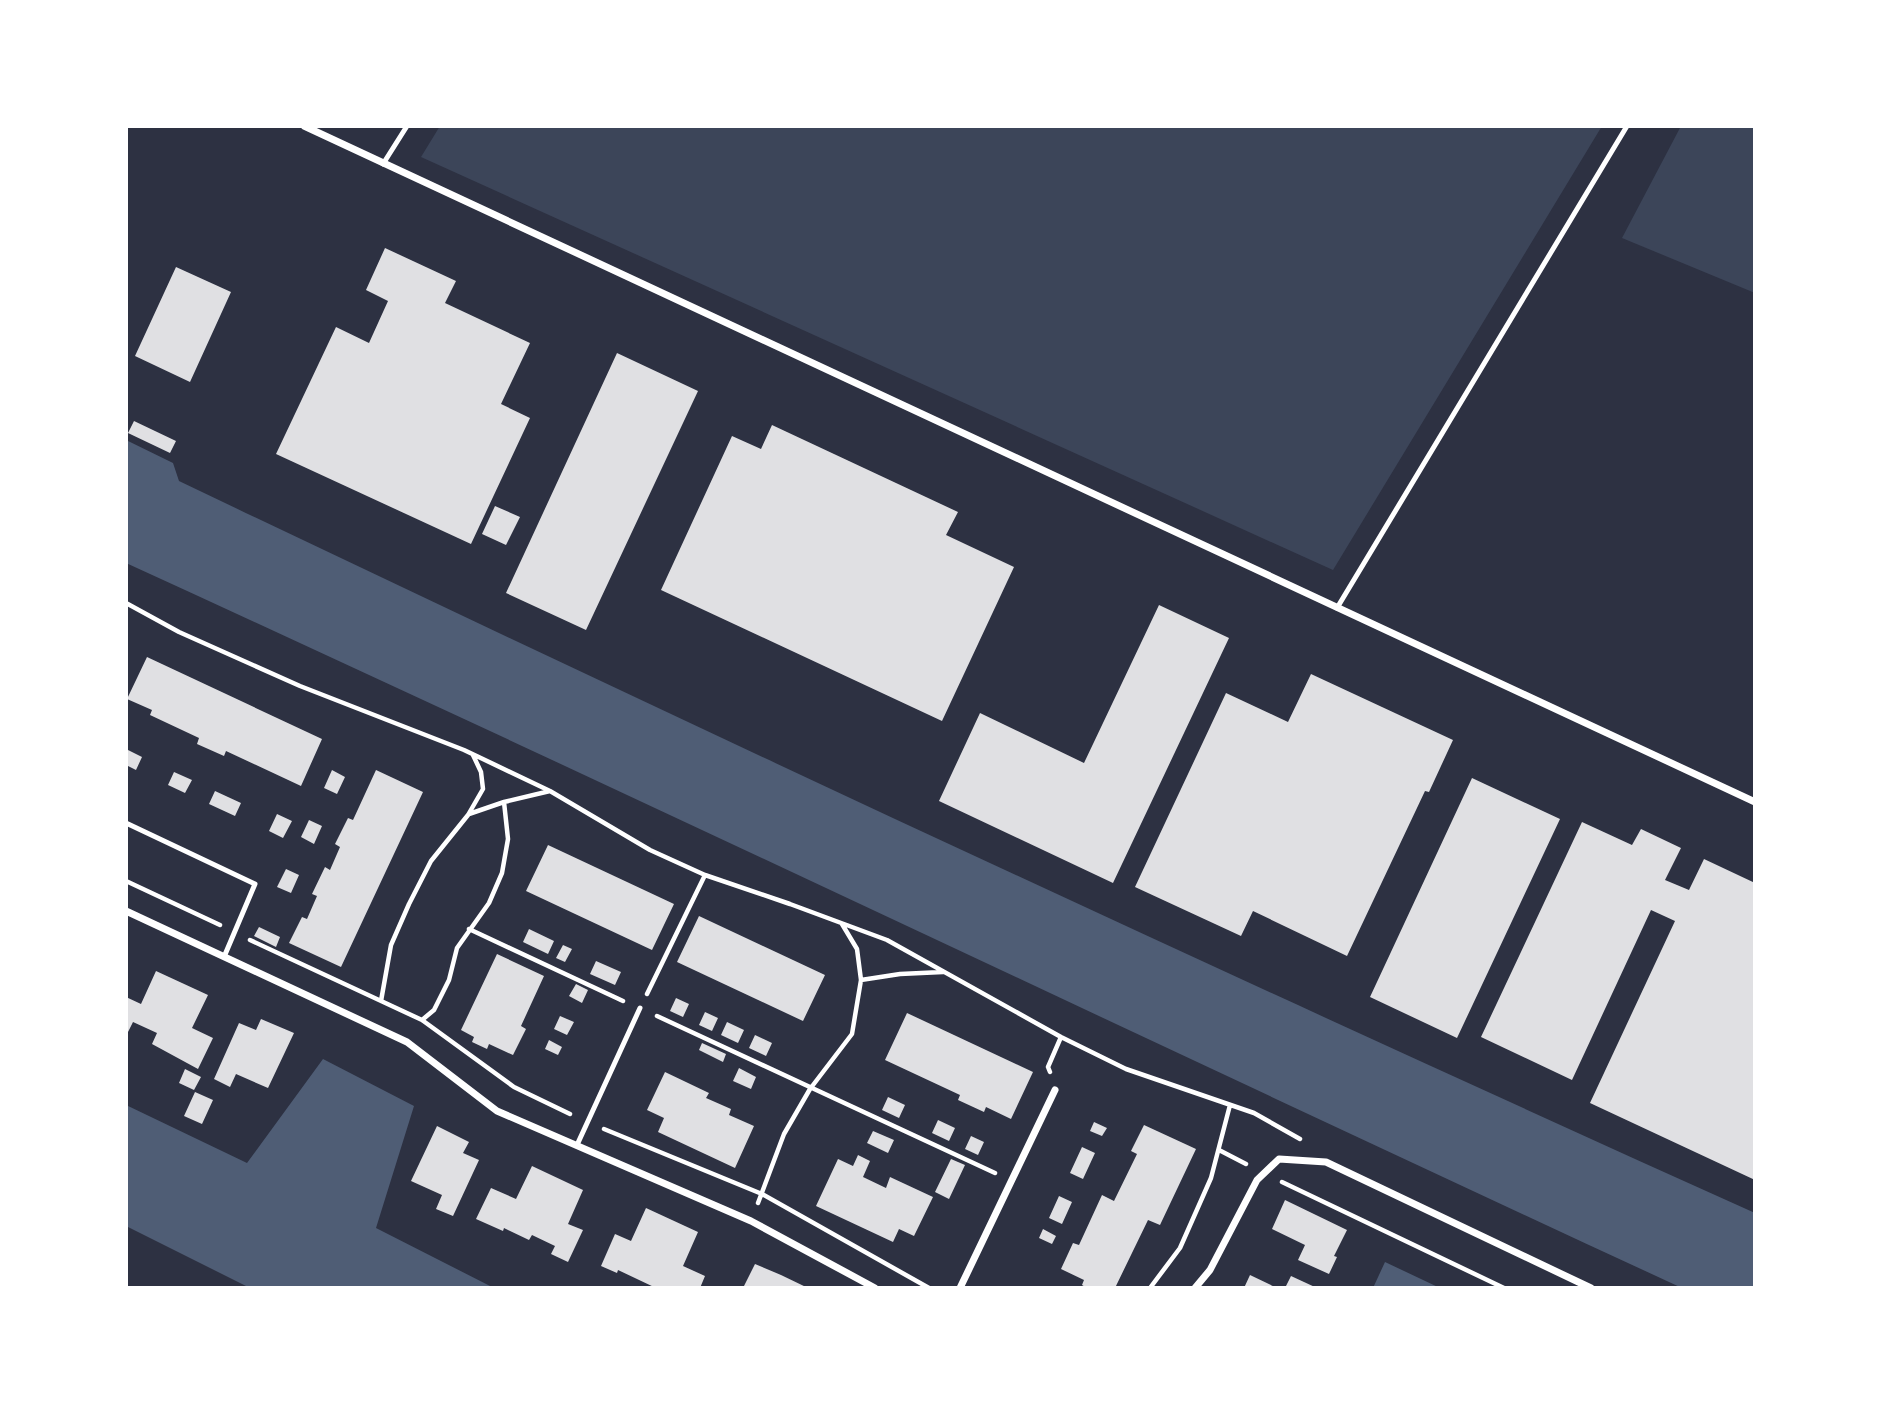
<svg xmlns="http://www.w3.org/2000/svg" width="1881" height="1414" viewBox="0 0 1881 1414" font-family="Lora,serif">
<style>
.green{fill:#3c4559}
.water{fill:#4f5d75}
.building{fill:#e0e0e3}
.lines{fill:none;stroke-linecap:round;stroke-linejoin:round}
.path{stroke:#fff;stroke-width:4.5}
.service{stroke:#fff;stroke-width:5}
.minor{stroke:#fff;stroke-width:7}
</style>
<rect width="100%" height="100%" fill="#2d3142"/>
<path class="green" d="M440,126H1602L1333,570L421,157Z
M1681,126H1755V293L1622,238Z"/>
<path class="water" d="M126,440L173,463L179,481C702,731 1227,975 1755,1213V1288H1682C1163,1048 646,801 126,563Z
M323,1059L414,1106L376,1228L494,1288H250L126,1226V1105L247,1163Z
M1385,1262L1440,1288H1373Z"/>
<path class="building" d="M385,248L456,281L445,303L530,343L501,404L530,418L471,544L276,454L336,327L369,343L388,301L366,290Z
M176,267L231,292L190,382L135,356Z
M617,353L698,391L586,630L506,593Z
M134,421L176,441L170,453L128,433Z
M772,425L958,512L946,535L1014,567L942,721L661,590L732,436L761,449Z
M495,506L520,517L506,545L482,534Z
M1159,605L1229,638L1113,883L939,801L980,713L1084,763Z
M147,657L322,739L301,786L226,751L224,756L197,744L199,738L150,715L152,710L127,699Z
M1311,674L1453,740L1429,792L1425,791L1347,956L1253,911L1241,936L1135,887L1226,693L1288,722Z
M126,749L142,757L136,770L126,765Z
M332,770L345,777L337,794L324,788Z
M376,770L423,792L341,967L289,943L302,917L307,919L317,896L312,894L325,867L330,870L340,847L335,844L348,818L353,820Z
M174,772L192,780L185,793L168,785Z
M1472,778L1560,819L1457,1038L1370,997Z
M215,791L241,803L235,816L209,804Z
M277,814L292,821L283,838L269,831Z
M309,820L322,826L314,844L301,837Z
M1582,822L1632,845L1641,829L1681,848L1665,880L1689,890L1704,859L1755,883V1180L1590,1103L1675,921L1651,910L1572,1080L1481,1037Z
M548,845L674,904L652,950L526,891Z
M286,869L299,875L291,893L277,887Z
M699,916L825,975L803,1021L677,962Z
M259,927L280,937L276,947L254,936Z
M529,929L554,941L548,954L523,942Z
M563,945L572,949L565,962L556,958Z
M497,954L544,976L521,1026L526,1029L513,1055L489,1044L487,1049L472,1042L474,1037L461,1030Z
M596,961L621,972L615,985L590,974Z
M156,971L208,995L192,1028L213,1038L198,1069L152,1044L157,1033L133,1022L126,1036V997L141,1004Z
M576,984L588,990L582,1003L569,996Z
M676,998L689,1004L683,1017L670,1011Z
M705,1012L718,1018L712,1031L699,1025Z
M907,1013L1033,1072L1011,1119L986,1107L984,1112L958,1100L960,1095L885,1060Z
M560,1016L574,1022L567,1035L554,1029Z
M261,1019L294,1033L268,1088L236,1074L230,1087L214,1079L239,1023L256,1030Z
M727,1022L744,1030L738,1043L721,1035Z
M755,1035L772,1043L766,1056L749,1048Z
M549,1040L562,1047L558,1055L545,1049Z
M702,1043L726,1054L723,1062L699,1050Z
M739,1068L756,1077L751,1089L733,1081Z
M185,1069L201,1077L194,1090L179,1083Z
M665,1072L709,1093L706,1098L731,1109L729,1115L754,1126L735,1168L658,1132L664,1118L647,1110Z
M195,1092L213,1100L202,1124L184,1116Z
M888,1097L905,1105L899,1118L882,1110Z
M938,1120L955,1128L949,1141L932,1133Z
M1094,1122L1107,1128L1102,1136L1090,1131Z
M1144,1125L1196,1149L1160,1225L1148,1220L1115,1288H1087L1082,1285L1084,1280L1061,1269L1073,1243L1079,1245L1102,1195L1114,1201L1137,1154L1131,1151Z
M437,1126L469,1142L463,1153L479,1160L453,1216L436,1209L442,1195L411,1181Z
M873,1131L894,1140L888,1153L867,1143Z
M971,1136L984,1142L978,1155L965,1149Z
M1082,1147L1095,1153L1083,1179L1070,1173Z
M858,1155L870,1161L863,1177L886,1188L890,1177L933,1197L914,1236L899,1229L893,1242L816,1206L838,1159L853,1166Z
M951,1159L965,1165L949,1199L935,1192Z
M532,1166L583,1190L568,1224L583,1230L568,1262L551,1254L555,1246L532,1235L529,1240L504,1228L503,1231L476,1219L491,1188L516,1199Z
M1059,1196L1072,1202L1062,1224L1049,1218Z
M1285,1200L1347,1230L1334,1256L1337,1257L1329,1274L1298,1260L1305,1245L1272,1229Z
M646,1208L698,1232L683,1266L705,1276L700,1288H656L618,1270L617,1273L601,1266L615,1234L631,1241Z
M1043,1229L1056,1236L1052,1244L1039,1238Z
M755,1264L781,1275L808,1288H743Z
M1250,1275L1277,1288H1244Z
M1291,1276L1317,1288H1285Z"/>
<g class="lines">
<path class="path" d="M126,603L179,632L300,686L464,750L550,791L650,850L705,875L790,904L887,940L1061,1037L1126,1069L1254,1113L1300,1139
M469,814L504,802L550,791
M126,881L220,925
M469,929L623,1001
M250,940L422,1020L514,1087L570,1114
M861,980L900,974L943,972
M647,994L705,875
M381,1001L391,945L409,904L431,861L468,815L483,789L481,772L473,755
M657,1016L995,1173
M422,1020L434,1010L449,980L457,948L489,903L502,873L508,839L504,802
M1050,1072L1048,1067L1061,1037
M604,1129L762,1194L929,1288
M1219,1150L1246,1164
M1282,1182L1504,1288
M758,1203L784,1134L810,1089L852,1034L861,980L857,949L842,924
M1150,1288L1180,1248L1211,1178L1230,1105"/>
<path class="service" d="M383,164L407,126
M1337,608L1627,126
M126,823L255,884L224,957
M577,1145L640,1008"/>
<path class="minor" d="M304,126L1755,802
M126,911L407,1042L497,1111L751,1221L875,1288
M960,1288L1055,1090
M1195,1288L1210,1270L1257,1180L1279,1159L1326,1162L1591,1288"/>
</g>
<rect width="1881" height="1414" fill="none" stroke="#ffffff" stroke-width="256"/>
</svg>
